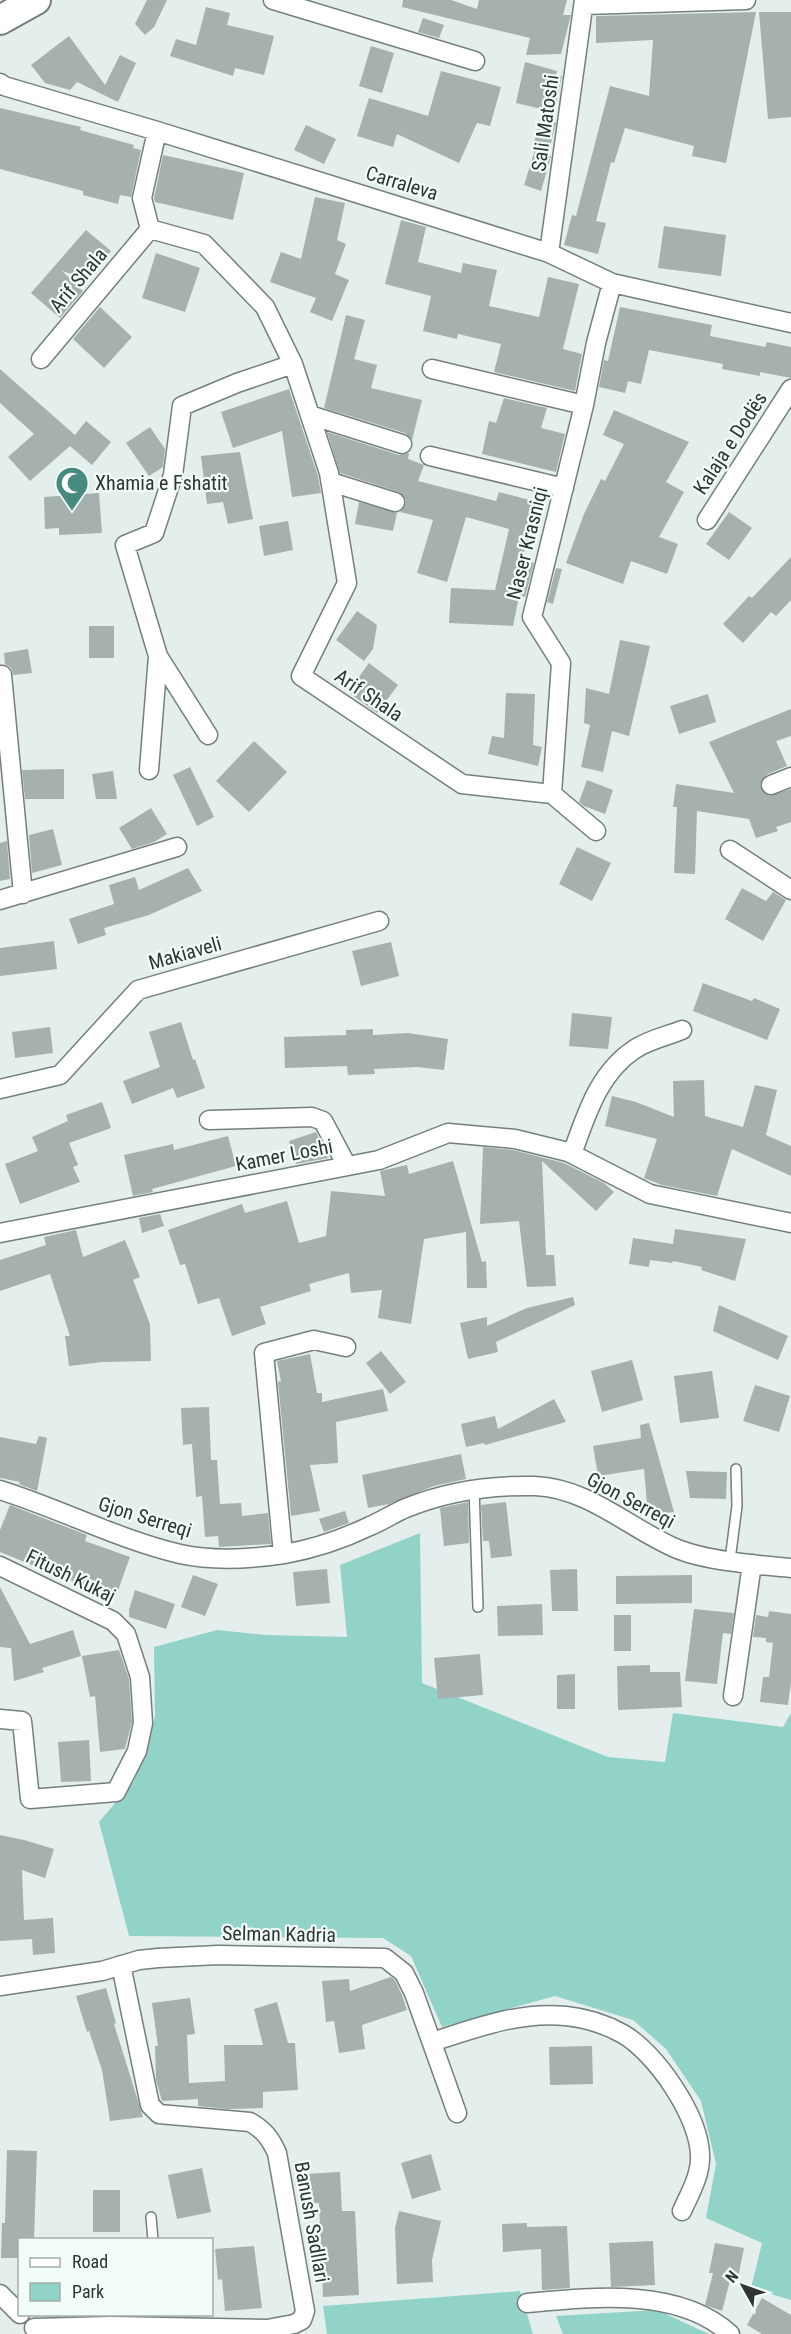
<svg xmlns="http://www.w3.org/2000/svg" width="791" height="2334" viewBox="0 0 791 2334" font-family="'Roboto Condensed',sans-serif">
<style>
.green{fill:#92d3c8}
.building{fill:#a6b0ae}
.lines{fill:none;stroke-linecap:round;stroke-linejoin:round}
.lane-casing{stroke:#757f7d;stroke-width:12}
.street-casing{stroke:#757f7d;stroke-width:21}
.primary-casing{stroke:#757f7d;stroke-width:32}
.lane{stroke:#fff;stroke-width:9}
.street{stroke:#fff;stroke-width:18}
.primary{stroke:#fff;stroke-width:28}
.labels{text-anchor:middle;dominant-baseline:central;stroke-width:4.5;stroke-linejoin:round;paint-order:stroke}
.street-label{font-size:20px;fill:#303433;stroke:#f2fdfa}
.poi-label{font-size:20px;fill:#303433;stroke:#f2fdfa;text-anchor:start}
</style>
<rect width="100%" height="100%" fill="#e4efed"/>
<path class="green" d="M420,1533L422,1683L608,1757L665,1762L673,1713L783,1727L791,1713V2300L751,2288L762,2243L706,2218L716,2164L701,2101L666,2049L633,2020L555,1996L442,2027L411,1956L383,1938L129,1936L99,1822L134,1781L155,1717L154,1647L217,1630L267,1635L347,1637L340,1565Z
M520,2291L533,2334H327L323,2306Z
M657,2310L709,2334H563L556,2316Z"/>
<path class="building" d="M147,0H167L154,27L145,35L135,24Z
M403,0H451L477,9L479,0H567L563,15H571L561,54L526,55L530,38L402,7Z
M206,7L230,13L227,25L274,36L264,75L235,68L233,76L170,56L176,39L196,45Z
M756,12L726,163L692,156L694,146L625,128L614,163L611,162L596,221L606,223L598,254L564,245L572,215L576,216L610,86L649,96L653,40L596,43V16Z
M759,12H791V117L768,119Z
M423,18L444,25L439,38L418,32Z
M69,36L105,85L120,55L136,63L118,102L77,82L70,90L45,83L31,65Z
M371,46L394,53L382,93L359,86Z
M525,62L557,71L556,75L562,76L554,112L516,103Z
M441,71L501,87L490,126L477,123L459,163L397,134L393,147L357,136L369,98L428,116Z
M0,108L81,127L80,130L134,145L133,148L141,150L131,197L120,195L118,204L83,195V191L0,169Z
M541,118L556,123L550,147L534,142Z
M306,125L336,139L324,164L294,150Z
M535,150L551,156L541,191L524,185Z
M163,155L244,173L233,220L155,202L154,198Z
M315,197L345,203L337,240L346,244L335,274L349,280L332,321L310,312L316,298L270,282L281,252L301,259Z
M401,220L426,227L418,262L461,273L463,263L497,270L489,306L539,317L548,277L579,284L563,349L582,354L575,391L494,372L501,344L458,334L457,339L423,331L431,296L385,284Z
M664,226L726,235L721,276L658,268Z
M86,230L111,251L87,279L62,271L83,291L60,318L31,293Z
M156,253L200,268L185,312L142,298Z
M100,307L132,337L104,368L73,339Z
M620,307L712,325L710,336L765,347L767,342L791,347V378L760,372V376L722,369L723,364L649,350L641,384L628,381L625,393L599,387L604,360L608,361Z
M346,315L365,320L354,359L377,365L371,388L422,400L412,440L405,433L324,408Z
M0,369L75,435L86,421L111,442L92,465L70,446L30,481L8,457L34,434L0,403Z
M289,389L318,476L321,493L292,497L282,431L233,448L221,412Z
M504,398L547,408L541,428L565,434L556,472L482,454L489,421L496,423Z
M614,410L689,442L666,482L684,492L659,537L678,544L667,574L631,561L623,584L566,563L584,514L601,479L605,481L624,444L603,435Z
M150,427L165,449L163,467L149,476L126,443Z
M327,432L399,455L409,453L408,459L424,465L418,481L496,501L499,492L537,502L522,560L534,563L525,597L519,596L513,626L449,623L451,588L495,590L509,529L466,517L447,582L417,573L433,520L400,512L405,506L406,500L399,492L340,473Z
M240,452L253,519L228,524L223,502L207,504L201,456Z
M99,493L102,533L59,535V528L45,529L44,497Z
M359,502L397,513L393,531L355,524Z
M729,512L752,528L729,560L706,544Z
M288,521L293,550L264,556L259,526Z
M791,557V600L776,616L771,612L743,643L723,624L749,596L752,598Z
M556,568L562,569L553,604L547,602Z
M357,611L377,625L373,649L364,661L336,640Z
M89,626H114V658H89Z
M620,640L650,646L629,736L612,731L603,772L581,767L590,725L584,723L586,688L609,694Z
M28,649L32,673L13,675L11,668L5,664L4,653Z
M369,663L398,685L377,713L348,692Z
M506,693L535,694L533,745L542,747L538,766L488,754L492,736L504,738Z
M708,694L716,722L679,734L670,706Z
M791,709V736L776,741L787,766L766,775L760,784L764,793L769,796L791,789V822L776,827L778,831L756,838L749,819L697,811L695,874L674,873L677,807H673L676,784L734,793L709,742Z
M254,741L287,772L249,812L216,781Z
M190,767L214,817L197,826L173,775Z
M64,769V799H25L22,770Z
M113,771L117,799H96L92,774Z
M587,780L613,790L605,814L584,806L579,802Z
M151,808L167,834L154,842L132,849L119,828Z
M53,829L62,865L32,873L29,835Z
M7,841L10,879L0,881V843Z
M577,847L611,863L592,901L559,884Z
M188,868L202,891L149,915L104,928L106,935L78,944L69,919L114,904L109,885L135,877L139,890Z
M742,888L766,901L773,892L786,900L763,941L725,919Z
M54,941L57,969L0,976V948Z
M391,942L399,976L361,986L352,951Z
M703,983L752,1001L754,998L780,1009L767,1040L693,1011Z
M572,1013L612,1017L608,1049L569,1046Z
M181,1022L193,1060L195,1059L205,1088L177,1098L173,1088L132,1104L123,1081L160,1067L149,1032Z
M50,1027L53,1053L15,1058L12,1032Z
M373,1029V1035L408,1033L448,1039L444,1070L417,1067L374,1069L375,1074L348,1075L347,1066L285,1068L284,1037L346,1035V1030Z
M704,1080L705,1116L743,1127L755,1085L777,1090L766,1135L791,1146V1176L732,1149L717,1196L662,1185L644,1178L657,1139L605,1126L612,1096L636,1102L674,1117L673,1081Z
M102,1102L111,1128L69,1143L78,1165L73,1167L80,1182L20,1204L5,1164L38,1151L32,1137L68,1121L66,1115Z
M316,1132L328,1158L296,1164L289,1141Z
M228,1136L236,1166L152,1189L153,1192L133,1196L124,1155L173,1144L174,1150Z
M483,1147L513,1150L564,1163L604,1183L614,1192L596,1211L542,1161L546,1255H554L556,1286L527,1287L519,1221L480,1224Z
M453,1161L482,1262L486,1261L487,1288H467L466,1232L424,1239L411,1324L378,1318L382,1290L351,1293L349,1273L309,1284L311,1291L260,1307L266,1324L232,1336L219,1298L198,1304L185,1264L180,1265L168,1230L242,1204L245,1213L287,1201L299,1243L326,1236L331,1191L385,1196L380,1171L407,1165L409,1174Z
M160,1214L164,1226L142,1233L139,1218Z
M675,1229L746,1239L735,1281L701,1270L702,1267L673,1261L672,1263L650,1260L649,1267L629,1264L633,1238L673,1244Z
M76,1230L83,1257L125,1240L140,1277L133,1280L150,1324L151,1361L103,1362L69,1366L65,1336H70L50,1274L0,1291V1260L46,1245L44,1237Z
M573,1297L575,1305L496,1342L498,1352L468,1359L460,1323L487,1317V1326L527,1308Z
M719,1305L788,1336L778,1360L713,1331Z
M381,1351L406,1382L390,1394L366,1363Z
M310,1354L317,1393H322V1402L383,1389L388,1411L336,1422L338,1463L310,1465L320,1511L291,1516L278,1382L281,1381L277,1361Z
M632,1360L643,1400L602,1412L591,1371Z
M712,1371L719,1418L680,1423L674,1376Z
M755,1385L790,1396L779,1432L743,1421Z
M554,1399L566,1422L485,1445L484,1443L466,1447L461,1424L495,1416L498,1429Z
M209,1407L211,1460H217L220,1504L241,1503L242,1516L268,1513L271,1544L219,1547L218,1536L205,1537L202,1496L196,1497L192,1444L183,1445L181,1408Z
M649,1423L674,1512L648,1515L644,1469L598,1476L593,1446L641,1438L640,1425Z
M39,1436L47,1438L37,1491L19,1484L20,1482L0,1478V1437L36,1444Z
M461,1454L466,1479L434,1486L389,1504L368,1508L362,1475Z
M686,1471L727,1472L726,1499L690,1498Z
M468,1502L469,1543L444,1546L440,1508Z
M506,1502L512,1556L491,1558L489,1541H483L481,1505Z
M10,1505L87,1535L85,1541L130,1557L116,1596L61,1577L0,1552V1530Z
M345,1511L349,1523L324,1532L319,1519Z
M327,1569L330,1603L296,1606L293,1572Z
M577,1569L578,1611H552L550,1570Z
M193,1575L218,1584L205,1616L181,1607Z
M692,1575V1603L616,1604V1576Z
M0,1587L30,1644L73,1630L81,1656L42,1668L44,1672L14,1681L11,1648L0,1647Z
M135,1590L175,1604L166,1629L129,1617V1610Z
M542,1604L543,1635L498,1636L497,1606Z
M694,1609L734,1613L731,1634L723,1633L717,1684L685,1681Z
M769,1611L791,1614V1682L788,1705L760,1702L763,1677H769L773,1643L766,1642V1638L753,1637L756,1615L768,1617Z
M614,1615H631V1651H614Z
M119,1650L129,1679L132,1722L125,1749L100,1752L95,1696L90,1697L82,1656Z
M480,1654L483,1695L438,1699L434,1658Z
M650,1665V1672H680L682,1707L618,1710L617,1666Z
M575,1674V1709H557V1675Z
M89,1740L91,1781L61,1782L58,1742Z
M0,1835L24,1840L54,1849L45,1878L22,1870L24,1920L53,1918L55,1953L33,1955L32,1939L0,1941Z
M391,1977L395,1980L402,1995L407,2010L362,2025L365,2049L339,2053L334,2021L326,2022L322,1981L349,1979L350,1991Z
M106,1988L116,2023L114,2024L143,2117L110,2121L102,2070L89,2031L87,2032L76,1996Z
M190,1998L195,2034L187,2035L189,2083L225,2081L224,2045H263L254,2009L277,2002L288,2043H295L298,2090L263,2092V2108L227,2109L198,2106V2099L162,2101L156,2080L155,2046H158L152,2003Z
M592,2046L593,2084L550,2085L549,2047Z
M7,2150L37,2151L34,2240H20V2258H1L2,2223H5Z
M431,2154L441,2190L412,2199L401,2163Z
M202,2168L211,2212L177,2219L168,2175Z
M340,2172L342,2211H355L359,2295L323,2297L319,2203H306L305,2174Z
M93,2190H120V2232H93Z
M399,2211L441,2221L432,2260L433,2282L397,2284L395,2228Z
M527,2223V2227L567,2226L570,2288L542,2290L541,2249L503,2252L502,2224Z
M653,2241L655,2285L611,2287L609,2243Z
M715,2243L744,2248L738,2278L731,2277L722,2311L705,2305L713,2273H709Z
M254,2246L262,2308L225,2311L222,2279L218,2280L215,2249Z
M762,2298L791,2315V2334H762L747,2325Z"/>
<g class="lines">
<g class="lane-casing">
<path id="lane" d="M474,1488L478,1607
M730,1560L737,1506L736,1469
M151,2217L153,2240"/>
</g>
<g class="street-casing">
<path id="street" d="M273,0L475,61
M584,5L746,0
M0,83L4,86L157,131L549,253L612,283L791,323
M150,229L204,244L265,307L293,364L329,473L347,583L301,676L462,784L552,794L596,831
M150,229L142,198L157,131
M549,253L584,0
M41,359L150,229
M432,369L584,405
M310,415L402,444
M430,456L564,488
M331,482L395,502
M707,520L791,389
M2,675L23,894
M208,735L158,656L125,545L154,533L173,475L182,406L237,383L293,364
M149,770L158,656
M771,785L791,777
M552,794L561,663L532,617L584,405L596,343L612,283
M730,850L791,890
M0,900L177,847
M0,1089L60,1075L138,990L379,921
M209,1120L312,1117L323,1121L347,1166
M572,1154C586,1116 598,1073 635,1049C648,1040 667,1036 682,1030
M0,1233L379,1160L448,1133L515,1139L568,1152L650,1194L791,1223
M0,1490C61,1509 117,1539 180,1554C212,1561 251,1559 284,1554C313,1549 343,1539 370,1526C382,1521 394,1513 406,1508C448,1491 490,1485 535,1486C588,1488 629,1528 675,1548C705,1561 758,1565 791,1568
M283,1554L264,1353L314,1340L346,1347
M0,1566L113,1621L126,1634L140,1677L143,1723L137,1751L116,1792L30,1799L22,1721L0,1719
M733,1696L752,1564
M0,1986L102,1971L139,1960L158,1958L218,1955L385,1958L404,1973L414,1993L457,2113
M432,2042C476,2028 520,2011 566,2016C585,2018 607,2025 623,2034C656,2053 699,2116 700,2155C701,2175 690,2193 682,2211
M0,2294L20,2314
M527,2303C591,2297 679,2287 730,2334
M34,2328L111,2326L267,2329L294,2324L302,2320L305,2311L277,2153C270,2138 264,2130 250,2122L159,2114L150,2105L121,1965"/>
</g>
<g class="primary-casing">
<path id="primary" d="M0,20L36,0"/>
</g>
<use href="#lane" class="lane"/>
<use href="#street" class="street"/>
<use href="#primary" class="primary"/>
</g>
<defs>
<g id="mosque-pin" transform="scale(1.725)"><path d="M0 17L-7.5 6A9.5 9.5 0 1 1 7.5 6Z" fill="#468a80" stroke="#f2fdfa"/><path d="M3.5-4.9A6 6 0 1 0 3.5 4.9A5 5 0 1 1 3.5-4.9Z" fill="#fff"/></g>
</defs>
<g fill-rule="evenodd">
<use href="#mosque-pin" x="72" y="483"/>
</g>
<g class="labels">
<g class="street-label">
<text transform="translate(545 123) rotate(-82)">Sali Matoshi</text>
<text transform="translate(402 183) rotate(17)">Carraleva</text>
<text transform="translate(78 280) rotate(-50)">Arif Shala</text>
<text transform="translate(730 443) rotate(-57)">Kalaja e Dodës</text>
<text transform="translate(527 543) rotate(-76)">Naser Krasniqi</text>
<text transform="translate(369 695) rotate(34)">Arif Shala</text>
<text transform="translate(185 953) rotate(-16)">Makiaveli</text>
<text transform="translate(284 1155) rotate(-11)">Kamer Loshi</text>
<text transform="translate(631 1500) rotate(28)">Gjon Serreqi</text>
<text transform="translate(145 1517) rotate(17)">Gjon Serreqi</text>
<text transform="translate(71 1576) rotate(26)">Fitush Kukaj</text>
<text transform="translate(279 1934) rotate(1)">Selman Kadria</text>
<text transform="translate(312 2222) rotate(80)">Banush Sadllari</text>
</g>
<g class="poi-label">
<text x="95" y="483">Xhamia e Fshatit</text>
</g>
</g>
<rect x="18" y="2238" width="195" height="78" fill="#f2fdfa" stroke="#a4adaa" stroke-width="1.5"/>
<rect x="30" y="2258" width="30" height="9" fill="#ffffff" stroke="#a4adaa" stroke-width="1.5"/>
<text x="72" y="2268" font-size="18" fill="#303433">Road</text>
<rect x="30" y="2283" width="30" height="18" fill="#92d3c8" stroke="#a4adaa" stroke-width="1.5"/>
<text x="72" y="2298" font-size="18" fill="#303433">Park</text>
<g transform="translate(743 2286) rotate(310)" stroke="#f2fdfa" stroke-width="4.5" paint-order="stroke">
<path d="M0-4.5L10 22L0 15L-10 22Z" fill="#303433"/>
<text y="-9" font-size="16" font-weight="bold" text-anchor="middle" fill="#303433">N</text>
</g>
</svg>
